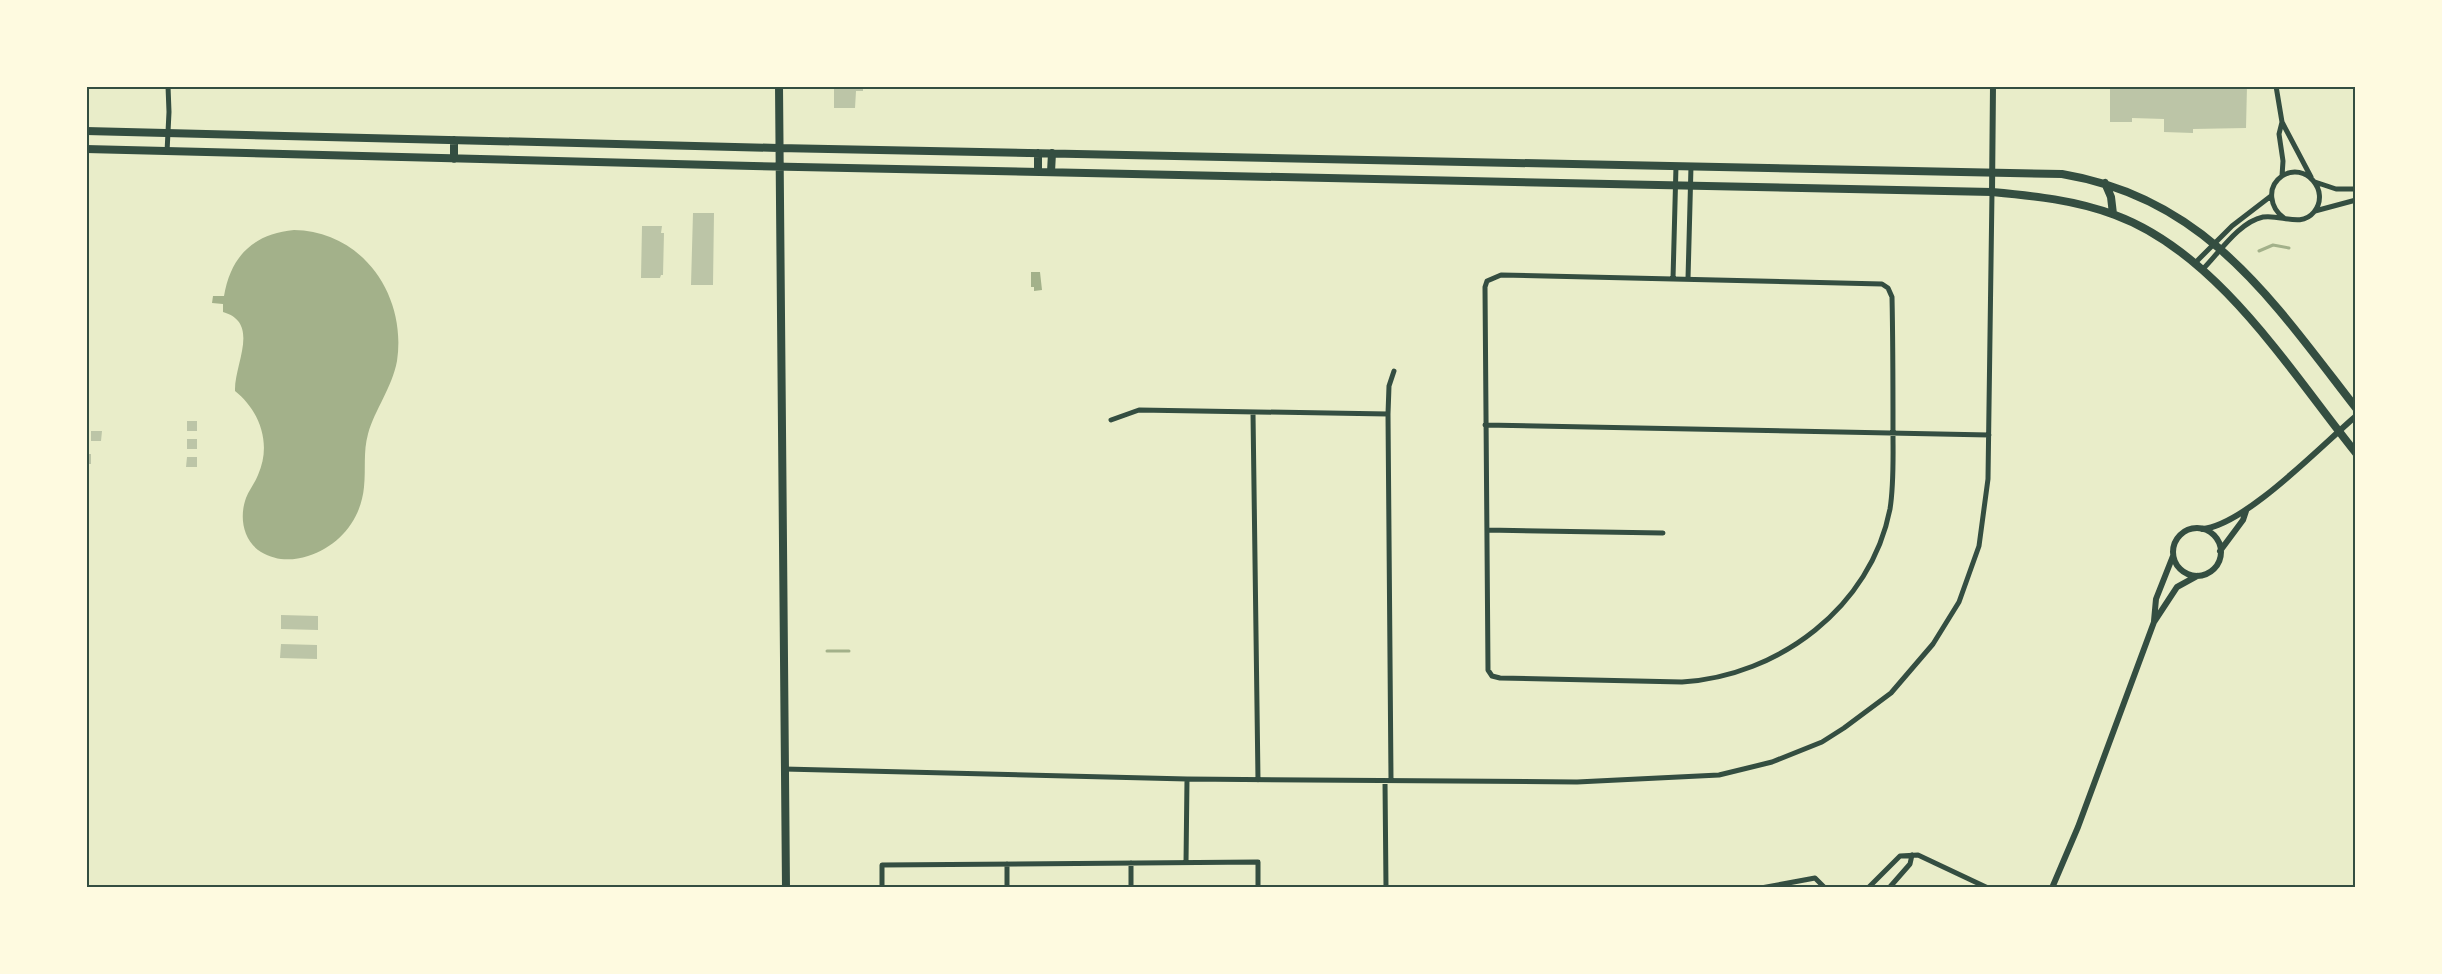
<svg xmlns="http://www.w3.org/2000/svg" width="2442" height="974" viewBox="0 0 2442 974" font-family="Ubuntu,sans-serif">
<style>
.water{fill:#a3b18a}
.lines{fill:none;stroke-linecap:round;stroke-linejoin:round}
.stream{stroke:#a3b18a;stroke-width:3}
.building{fill:#bcc5a7}
.minor{stroke:#344e41;stroke-width:5}
.tertiary{stroke:#344e41;stroke-width:6}
.secondary{stroke:#344e41;stroke-width:8}
.neatline{fill:none;stroke:#344e41;stroke-width:2}
</style>
<rect width="100%" height="100%" fill="#e9edc9"/>
<path class="water" d="M294,230C362,231 407,295 397,361C392,388 375,409 368,434C363,452 366,469 364,487C361,520 339,546 308,556C292,561 276,561 261,552C243,541 239,517 246,498C249,490 255,483 258,475C272,444 260,411 235,391C234,364 261,323 223,312V304L212,303L213,296H224C231,256 253,234 294,230Z
M1031,272H1040L1042,290L1034,291V287H1031Z"/>
<g class="lines">
<path class="stream" d="M2259,251L2273,245L2289,248
M827,651H849"/>
</g>
<path class="building" d="M834,86H863V91H856L855,108H834Z
M2110,86H2247L2246,128L2193,129V133L2164,132V119L2132,118V122H2110Z
M693,213H714L713,285H691Z
M642,226H662L661,233H664L663,275H661L660,278H641Z
M187,421H197V431H187Z
M91,431H102L101,441H91Z
M187,439H197V449H187Z
M86,454H91V464H86Z
M187,457H197V467H186Z
M281,615L318,616V630L281,629Z
M281,644L317,645V659L280,658Z"/>
<g class="lines">
<path class="minor" d="M2276,86L2282,122L2279,134L2283,161L2282,176
M2282,122L2311,177
M167,152L169,112L168,86
M2315,182L2336,189H2356
M2315,211L2356,200
M2195,263L2232,226L2271,196
M2203,269C2219,253 2239,222 2263,217C2281,214 2301,228 2314,212C2331,191 2305,161 2282,176C2266,187 2270,208 2284,218
M1501,275L1882,284L1888,288L1892,297C1893,342 1893,388 1893,433C1893,458 1894,484 1890,509C1871,607 1779,676 1682,682L1500,678L1492,676L1488,670L1485,287L1487,281Z
M1673,279L1676,166
M1688,279L1691,166
M1253,413L1258,780
M1111,420L1139,410L1388,414
M1485,425L1989,435
M1487,530L1663,533
M784,769L1187,779L1577,782L1719,775L1772,762L1822,742L1844,728L1891,693L1933,644L1959,602L1979,546L1988,479L1992,192
M1391,779L1388,414L1389,386L1394,371
M1385,781L1386,888
M1131,863V888
M1186,863L1187,779
M1007,864V888
M882,888V865L1258,862V888
M1761,888L1815,878L1825,888
M1868,888L1900,856L1918,855L1988,888
M1889,888L1910,864L1912,855"/>
<path class="tertiary" d="M1992,192L1993,86
M2173 552a24 24 0 1 1 48 0a24 24 0 1 1-48 0Z
M2202,529C2244,526 2321,446 2356,416
M2220,551L2243,520L2246,511
M2154,621L2156,599L2173,556
M2052,888L2078,827L2154,622L2177,587L2197,576"/>
<path class="secondary" d="M779,86L786,888
M86,131L778,148L2062,174C2206,198 2272,300 2356,408
M86,149L753,166L1992,192C2035,196 2075,200 2115,215C2218,253 2290,371 2356,453
M454,159V140
M1038,171V153
M1051,172L1052,153
M2105,183L2111,197L2113,214"/>
</g>
<rect width="2442" height="974" fill="none" stroke="#fefae0" stroke-width="175"/>
<rect x="88" y="88" width="2266" height="798" class="neatline"/>
</svg>
